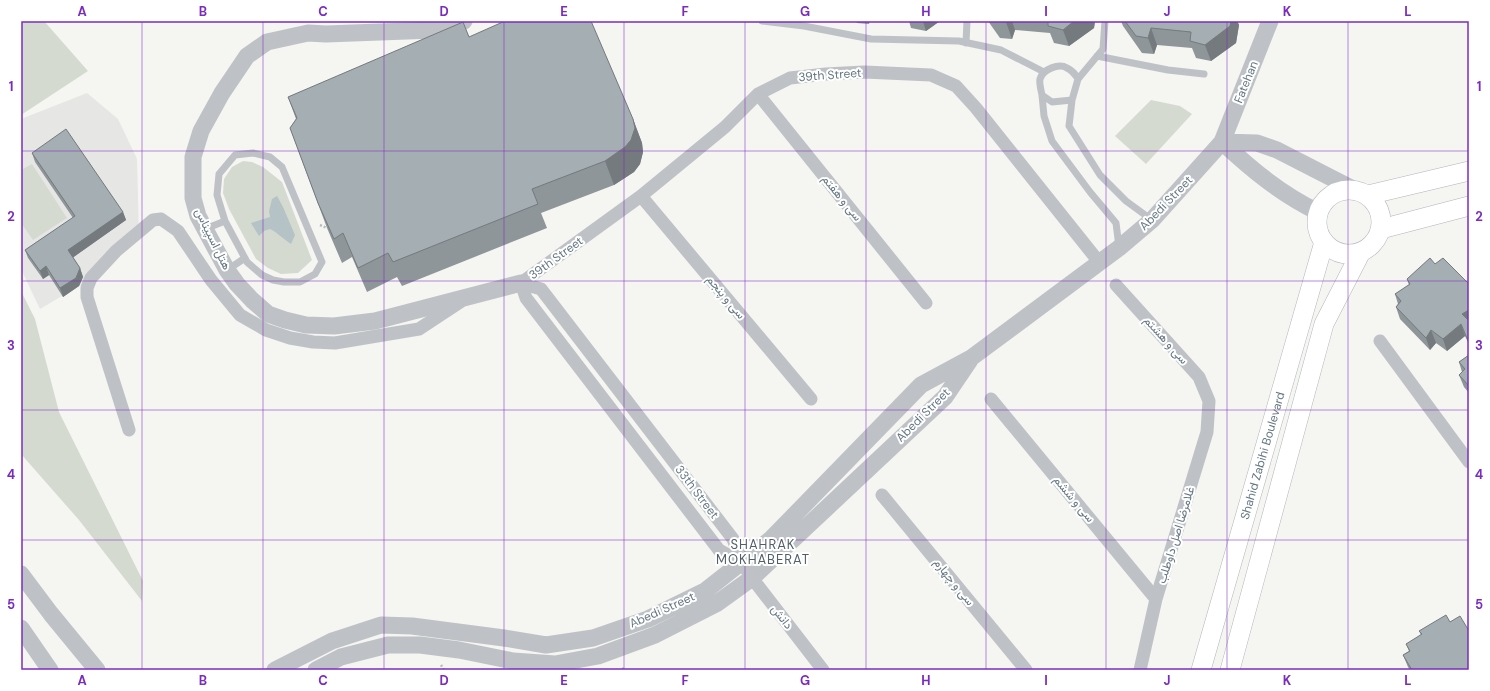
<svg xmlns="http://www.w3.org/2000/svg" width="1490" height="691" viewBox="0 0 1490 691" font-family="'DM Sans',Vazirmatn,sans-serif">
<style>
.built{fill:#e6e7e5}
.green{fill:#d5dad1}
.water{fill:#b5c2c6}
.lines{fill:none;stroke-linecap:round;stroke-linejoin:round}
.secondary-casing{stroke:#b0b6ba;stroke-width:20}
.path{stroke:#b8bbbd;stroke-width:2.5;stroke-dasharray:2 2;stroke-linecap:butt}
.service{stroke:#bec2c6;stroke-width:7}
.minor{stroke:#bec2c6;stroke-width:13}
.tertiary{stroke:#bec2c6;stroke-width:17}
.secondary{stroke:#fff;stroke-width:19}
.wall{fill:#8e969a}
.shaded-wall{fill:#747a7d}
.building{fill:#a5aeb3;stroke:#747a7d}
.grid{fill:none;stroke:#7b2cbf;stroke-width:1;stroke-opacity:0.55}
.labels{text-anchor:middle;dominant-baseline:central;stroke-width:4;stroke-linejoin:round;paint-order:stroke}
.street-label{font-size:12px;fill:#647783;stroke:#fff}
.neighbourhood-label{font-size:13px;letter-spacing:1px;fill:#525f68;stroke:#fff}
.neatline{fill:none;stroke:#7b2cbf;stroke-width:1.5}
.grid-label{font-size:13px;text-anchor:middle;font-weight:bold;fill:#7b2cbf}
</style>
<rect width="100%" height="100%" fill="#f5f5f1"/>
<path class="built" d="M87,93L118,119L137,159L139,237L96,276L40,309L21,269V119Z"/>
<path class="green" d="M21,21H44L88,71L21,115Z
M1151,100L1180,106L1192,114L1146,164L1115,136Z
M243,161L252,162L263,167L282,182L312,260L298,273L281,274L268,268L256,259L229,209L223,193L224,179L232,167Z
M32,164L67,218L33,240L21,223V170Z
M21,291L35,319L59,412L143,581L142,601L79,520L21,454Z"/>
<path class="water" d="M277,196L283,207L295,235L291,244C283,239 278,233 270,229L264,231L259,236L251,223L270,217L269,211L272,199Z"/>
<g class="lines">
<g class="secondary-casing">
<g id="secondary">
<circle cx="1349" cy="222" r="32"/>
<path d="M1368,195L1469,171"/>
<path d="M1381,229L1469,206"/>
<path id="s1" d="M1201,670L1324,242"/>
<path d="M1230,670L1324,324L1361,252"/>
</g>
</g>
<path class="path" d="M320,225L327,228
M441,665L444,670
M622,668L624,670"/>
<path class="service" d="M762,21L804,26L871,39L959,41L1001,50L1044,72
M966,43L967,21
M1097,56L1168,70L1204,74
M1078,79L1103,49L1105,21
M1042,95L1044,116L1052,141L1090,192L1116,223L1119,247
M1072,100L1052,102L1042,95C1041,90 1039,83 1040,79C1043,69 1059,63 1067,68C1073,71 1075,74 1078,79L1072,100L1069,126L1100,175L1126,201L1152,220
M253,153L270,157L282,167L322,262L315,274L300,282H284L273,280L262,275L247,262L225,221L217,195L219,174L235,155Z
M205,229L225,221
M227,270L245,258"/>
<path class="minor" d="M758,94L926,303
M641,196L811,399
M521,283L641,196L725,127L758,94L790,78L826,74L864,72L931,75L956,86L976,108L1099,262
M521,283L541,289L733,539L742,563L752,578L823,670
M521,283L526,298L719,550L742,563
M1116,285L1199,377L1209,401L1207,432L1156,599L1140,670
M1380,341L1469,462
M991,399L1156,599
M129,430L87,297V288L91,278L116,251L153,220L161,219L178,231L211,280L240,315L266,330L290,338L313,342L335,343L419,329L460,302
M882,495L1026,670"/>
<path class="tertiary" d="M464,21L434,30L326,34L308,33L267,42L247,56L222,93L201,131L193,157V198L198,216L227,270L237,284L252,300L268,314L285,320L306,325L334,326L375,321L521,283
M1222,142L1257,143L1277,150L1353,189
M1222,142C1252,170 1281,194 1318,212
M21,574L51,614L97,670
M21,628L50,670
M275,670L332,641L381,625L412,626L504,638L546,645L593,638L648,619L705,591L771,539L921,385L971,358L1119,248L1152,220L1222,142L1270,21
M316,670L341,657L388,645H420L459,650L513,661L555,664L598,656L655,635L716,604L752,578L945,397L970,360"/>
<use href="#secondary" class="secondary"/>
</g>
<path class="wall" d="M856,21H870L869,24L857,23Z
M909,21H940L926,31L911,28Z
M988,21H1095L1094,28L1069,46L1054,43L1050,33L1015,30L1012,39L1000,38Z
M1121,21H1237L1239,25L1236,43L1211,61L1196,58L1192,48L1157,45L1154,54L1142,53L1123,26Z
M469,37L633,119L642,143L643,152L640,164L634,172L614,185L541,213L547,228L402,286L397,277L367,292L352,257L342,263L327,228L290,128L296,119L288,97Z
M32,153L123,212L126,220L73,257L80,268L83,277L79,286L63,297L49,275L43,279L28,258L25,250L73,218L35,162Z
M1435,264L1469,284V344L1465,336L1447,351L1436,343L1430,350L1400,319L1396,307L1398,304L1395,294L1409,285L1407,279Z
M1469,355V393L1464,387L1459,375L1462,372L1459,362Z
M1419,631L1469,670H1410L1408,667L1403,655L1409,651L1406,644L1421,635Z"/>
<path class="shaded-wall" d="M923,21H940L926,31Z
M1006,21H1012L1015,30L1012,39L1006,22Z
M1074,21H1095L1094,28L1069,46L1063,30Z
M1231,21H1237L1239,25L1236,43L1211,61L1205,45Z
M1151,28L1157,45L1154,54L1148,38Z
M633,119L642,143L643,152L640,164L634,172L614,185L605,161Z
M123,212L126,220L71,259L68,250Z
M46,266L49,275L43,279L40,271Z
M80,268L83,277L79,286L63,297L60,288Z
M1469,310V325L1462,314Z
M1461,324L1465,336L1447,351L1443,339Z
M1431,330L1436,343L1430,350L1426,338Z"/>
<path class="building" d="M505,21H591L633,119L635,128L631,140L625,147L605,161L532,189L538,204L393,262L388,253L358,268L343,233L334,239L318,203L290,128L297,118L288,97L463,22L469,37Z
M994,21H1006V22Z
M1048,21H1074L1063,30L1048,26Z
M1125,21H1231L1230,26L1205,45L1190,41L1191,32L1151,28L1148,38L1136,36Z
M66,129L123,212L68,250L80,268L76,278L60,288L46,266L40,271L25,250L75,216L32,153Z
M1430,258L1435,264L1443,258L1469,284V310L1462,314L1469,321V343L1461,324L1443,339L1431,330L1426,338L1396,307L1401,301L1395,294L1410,284L1407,279Z
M1469,355V386L1459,375L1465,369L1459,362Z
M1446,615L1450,622L1460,616L1469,631V670H1412L1403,655L1410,651L1406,644L1422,634L1419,631Z"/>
<path class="grid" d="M142,21V670M263,21V670M384,21V670M504,21V670M624,21V670M745,21V670M866,21V670M986,21V670M1106,21V670M1227,21V670M1348,21V670M21,151H1469M21,281H1469M21,410H1469M21,540H1469"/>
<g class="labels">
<g class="street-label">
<text transform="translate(830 75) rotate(-4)">39th Street</text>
<text transform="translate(1246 82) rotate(-68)">Fatehan</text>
<text transform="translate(842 198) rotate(51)">سی و هفتم</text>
<text transform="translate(1166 203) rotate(-46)">Abedi Street</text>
<text transform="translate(213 239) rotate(64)">هتل اسپیناس</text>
<text transform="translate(556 258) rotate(-36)">39th Street</text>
<text transform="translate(726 297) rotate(50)">سی و پنجم</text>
<text transform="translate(1166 340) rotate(48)">سی و هشتم</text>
<text transform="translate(923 415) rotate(-45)">Abedi Street</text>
<text stroke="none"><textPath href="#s1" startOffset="223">Shahid Zabihi Boulevard</textPath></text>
<text transform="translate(697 492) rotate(53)">33th Street</text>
<text transform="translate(1074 499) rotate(50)">سی و ششم</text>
<text transform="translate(1176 535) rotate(-73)">غلامرضا اصل داوطلب</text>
<text transform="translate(954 582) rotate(51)">سی و چهارم</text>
<text transform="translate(662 610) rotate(-24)">Abedi Street</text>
<text transform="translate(782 617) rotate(52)">دانش</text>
</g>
<g class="neighbourhood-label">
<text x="763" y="544">SHAHRAK<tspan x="763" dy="15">MOKHABERAT</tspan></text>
</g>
</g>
<rect width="1490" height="691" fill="none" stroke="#ffffff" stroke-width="44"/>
<rect x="22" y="22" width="1446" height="647" class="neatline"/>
<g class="grid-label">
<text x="82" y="16">A</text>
<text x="203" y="16">B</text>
<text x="323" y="16">C</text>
<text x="444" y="16">D</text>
<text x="564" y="16">E</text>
<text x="685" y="16">F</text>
<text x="805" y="16">G</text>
<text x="926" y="16">H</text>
<text x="1046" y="16">I</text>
<text x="1167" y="16">J</text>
<text x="1287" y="16">K</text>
<text x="1408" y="16">L</text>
<text x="11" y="91">1</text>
<text x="1479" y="91">1</text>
<text x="11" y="221">2</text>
<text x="1479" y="221">2</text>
<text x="11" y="350">3</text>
<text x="1479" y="350">3</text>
<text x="11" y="479">4</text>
<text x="1479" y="479">4</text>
<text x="11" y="609">5</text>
<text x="1479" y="609">5</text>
<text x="82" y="685">A</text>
<text x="203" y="685">B</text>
<text x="323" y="685">C</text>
<text x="444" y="685">D</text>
<text x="564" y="685">E</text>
<text x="685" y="685">F</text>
<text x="805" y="685">G</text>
<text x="926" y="685">H</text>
<text x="1046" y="685">I</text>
<text x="1167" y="685">J</text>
<text x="1287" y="685">K</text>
<text x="1408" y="685">L</text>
</g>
</svg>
